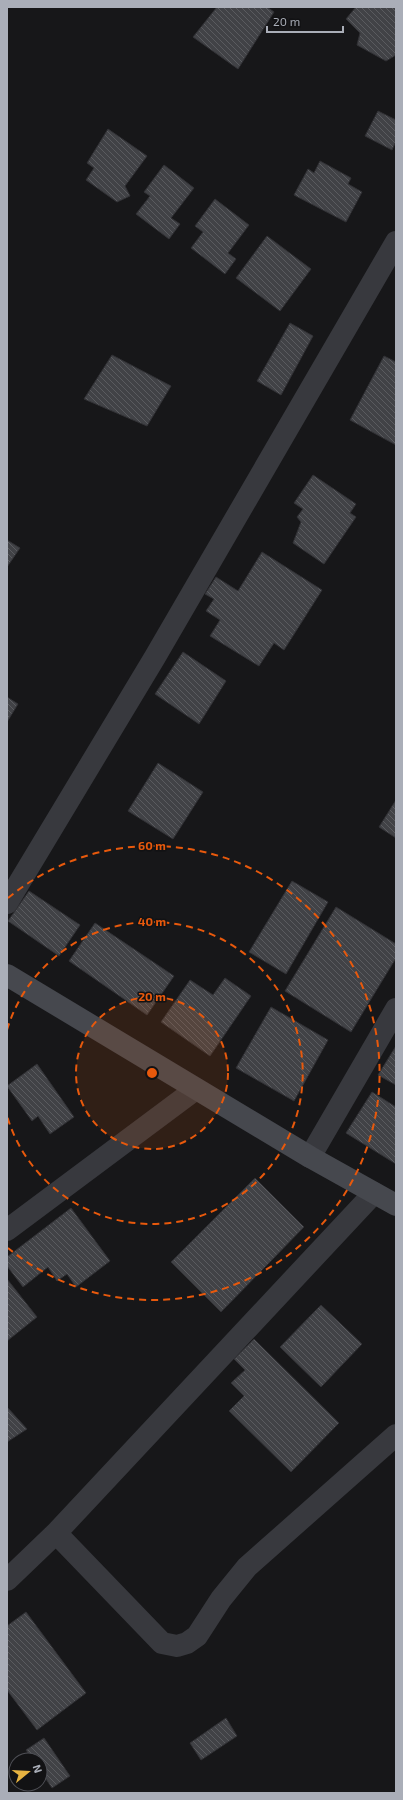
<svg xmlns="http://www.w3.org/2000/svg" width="403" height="1800" viewBox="0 0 403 1800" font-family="'Exo 2',sans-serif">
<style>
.building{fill:url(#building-back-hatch);stroke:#313135}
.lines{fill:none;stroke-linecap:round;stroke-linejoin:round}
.minor{stroke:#38393e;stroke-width:22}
.secondary{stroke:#46484e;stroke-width:22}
.ring{fill:none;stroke:#e8590c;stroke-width:2;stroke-dasharray:7 5}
.centre{fill:#e8590c;stroke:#121214;stroke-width:2}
.ring-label{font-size:12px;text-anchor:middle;font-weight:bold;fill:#e8590c;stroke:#121214;stroke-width:3;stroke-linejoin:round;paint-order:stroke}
</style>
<defs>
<pattern id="building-back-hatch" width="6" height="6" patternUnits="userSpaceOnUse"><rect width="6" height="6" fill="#414246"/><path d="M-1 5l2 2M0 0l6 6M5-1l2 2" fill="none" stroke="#5a5b5f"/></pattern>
</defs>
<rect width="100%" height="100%" fill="#171719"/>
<path class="building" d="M217,7H267L274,12L238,69L193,37Z
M356,7H396V55L386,61L357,45L360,33L346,19Z
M378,111L396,120V141L392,150L365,136Z
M108,129L147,156L125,186L130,196L117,202L86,180L94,168L87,163Z
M320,161L351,178L348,184L362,192L346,222L294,195L308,169L314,173Z
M164,165L194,188L171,218L180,224L169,239L136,214L150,196L144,192Z
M215,199L249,225L228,253L236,259L225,274L191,248L203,232L195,226Z
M267,236L311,269L280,311L236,278Z
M290,323L313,336L281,395L257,381Z
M112,355L171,386L147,426L84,399Z
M384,356L396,362V445L350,420Z
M313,475L356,504L350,513L356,517L324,564L293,543L301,522L297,517L303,509L294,503Z
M7,540L20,548L7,567Z
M262,552L322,590L284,650L274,643L259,666L210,636L220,620L206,611L214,599L205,594L216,577L238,591Z
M183,652L226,681L199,724L155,694Z
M7,697L18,704L7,722Z
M158,763L203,792L173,839L128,811Z
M396,800V838L379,827Z
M292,881L328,902L286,974L249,952Z
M29,891L80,925L59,956L8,921Z
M336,907L396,944V958L351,1032L285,991Z
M95,923L174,976L147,1015L69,961Z
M225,978L251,996L210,1056L161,1022L190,980L213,995Z
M271,1007L328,1040L294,1101L236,1068Z
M396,1046V1085L378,1075Z
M37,1064L74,1117L50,1134L38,1116L32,1121L7,1086Z
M372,1092L396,1107V1164L346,1133Z
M255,1178L304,1227L221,1312L171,1262Z
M71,1208L110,1261L76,1287L67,1274L57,1281L48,1267L23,1287L7,1266V1257Z
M7,1279L37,1317L7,1341Z
M321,1305L362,1344L321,1387L280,1347Z
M254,1339L339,1423L291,1472L229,1411L244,1396L231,1383L245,1370L234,1359Z
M7,1407L27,1429L7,1442Z
M26,1612L86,1693L37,1730L7,1690V1626Z
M226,1718L237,1736L201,1760L190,1743Z
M44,1738L70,1776L52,1788L40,1770V1760H33L26,1750Z"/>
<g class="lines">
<path class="minor" d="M7,903L155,657L396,242
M310,1157L396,1009
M7,1230L196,1089
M56,1533L162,1643L177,1646L187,1643L197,1636L221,1599L247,1567L396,1435
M7,1580L56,1533L374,1193"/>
<path class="secondary" d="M7,975L310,1157L396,1205"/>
</g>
<circle cx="152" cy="1073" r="76" fill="#e8590c" fill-opacity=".12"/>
<g class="ring">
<circle cx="152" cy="1073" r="76"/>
<path d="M7 1030A151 151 0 1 1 7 1116"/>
<path d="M8 898A227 227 0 1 1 8 1248"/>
</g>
<circle cx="152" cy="1073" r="6" class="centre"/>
<g class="ring-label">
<text x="152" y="850">60 m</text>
<text x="152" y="926">40 m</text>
<text x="152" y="1001">20 m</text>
</g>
<rect width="403" height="1800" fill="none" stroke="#aaaeb8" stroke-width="16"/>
<g transform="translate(28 1772) rotate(72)"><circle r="19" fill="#121214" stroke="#4f5056"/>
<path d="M0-3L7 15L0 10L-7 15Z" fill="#e7b341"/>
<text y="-6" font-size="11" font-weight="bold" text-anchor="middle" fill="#aaaeb8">N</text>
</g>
<path d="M267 26v6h76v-6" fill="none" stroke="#aaaeb8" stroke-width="2"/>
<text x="273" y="26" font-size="12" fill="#aaaeb8" stroke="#121214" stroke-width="3" paint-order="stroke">20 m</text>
</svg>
